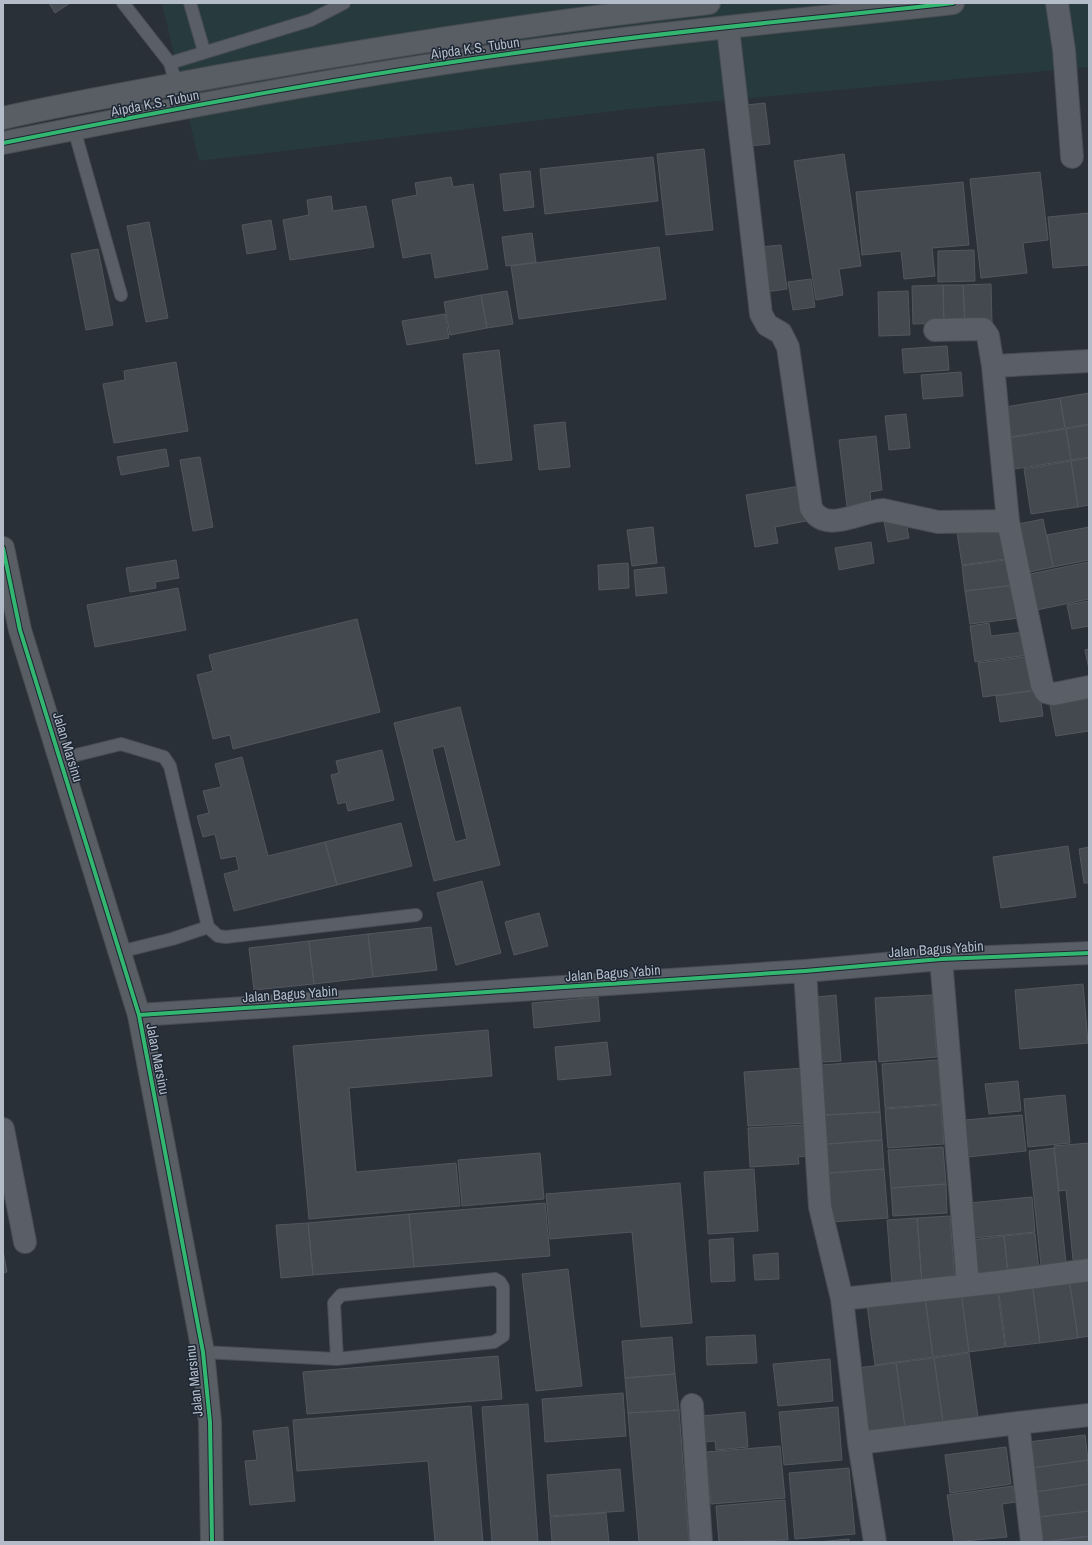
<svg xmlns="http://www.w3.org/2000/svg" width="1092" height="1545" viewBox="0 0 1092 1545" font-family="'Archivo Narrow',sans-serif">
<style>
.green{fill:#273a3e}
.building{fill:#444950;stroke:#52575f;fill-rule:evenodd}
.lines{fill:none;stroke-linecap:round;stroke-linejoin:round}
.lane-casing{stroke:#484c53;stroke-width:14}
.street-casing{stroke:#484c53;stroke-width:24}
.secondary-casing{stroke:#484c53;stroke-width:24}
.lane{stroke:#5a5e66;stroke-width:12}
.street{stroke:#5a5e66;stroke-width:22}
.secondary{stroke:#595d64;stroke-width:22}
.cycleway-casing{stroke:#1d2633;stroke-width:6}
.cycleway{stroke:#33b770;stroke-width:4}
.labels{text-anchor:middle;dominant-baseline:central;stroke-width:3;stroke-linejoin:round;paint-order:stroke}
.street-label{font-size:14px;fill:#b4bcc9;stroke:#1d2633}
</style>
<rect width="100%" height="100%" fill="#2a3038"/>
<path class="green" d="M162,3H1089V67L632,109L199,161Z"/>
<path class="building" d="M49,3H70L55,13Z
M765,103L770,144L750,146L746,105Z
M704,149L713,230L666,235L657,154Z
M844,154L861,266L839,269L843,295L816,300L794,161Z
M653,157L658,201L545,214L540,169Z
M530,171L534,207L504,211L500,174Z
M1040,172L1048,240L1023,243L1027,273L981,278L970,179Z
M451,177L453,187L473,184L488,269L435,278L431,253L403,258L392,200L417,195L415,183Z
M963,182L969,245L932,248L935,276L904,279L901,251L862,255L856,192Z
M331,196L333,211L366,206L374,247L290,260L283,220L309,215L307,200Z
M1089,213V265L1053,268L1048,217Z
M271,220L276,249L247,254L242,225Z
M149,222L168,318L146,322L127,226Z
M532,233L536,262L506,266L502,237Z
M781,245L787,289L765,292L760,247Z
M659,247L666,299L519,319L511,266Z
M98,249L113,325L86,330L71,254Z
M974,250L975,281L938,282V251Z
M811,279L815,307L793,310L788,282Z
M991,284L992,322L965,323L963,285Z
M943,285L944,323L913,324L912,286Z
M943,285H963L965,323H944Z
M507,291L513,324L487,328L481,295Z
M908,291L910,335L879,336L878,292Z
M481,295L487,328L450,335L444,302Z
M445,314L449,338L407,345L402,321Z
M947,346L949,370L904,373L902,349Z
M499,350L512,460L476,464L463,354Z
M176,362L188,431L114,443L103,384L125,380L124,371Z
M961,372L963,396L923,399L921,375Z
M1089,393V424L1065,428L1060,398Z
M1060,398L1065,428L1010,437L1005,407Z
M906,414L910,448L889,450L885,416Z
M565,422L570,467L539,470L534,425Z
M1089,425V457L1071,460L1066,429Z
M1066,429L1071,460L1015,469L1009,438Z
M876,436L882,490L870,492L871,503L847,506L839,440Z
M166,449L169,466L121,475L117,457Z
M200,457L213,527L193,531L180,460Z
M1089,458V505L1078,507L1071,461Z
M1071,461L1078,507L1031,514L1024,469Z
M800,486L806,521L775,527L778,543L755,547L746,495Z
M905,517L909,538L888,542L884,521Z
M1043,519L1053,567L1024,573L1014,525Z
M653,527L657,563L632,566L627,530Z
M1000,527L1005,559L962,565L957,532Z
M1089,527V560L1053,567L1047,535Z
M871,542L874,563L839,570L835,548Z
M1012,559L1015,585L965,591L962,566Z
M176,560L179,578L155,582L156,588L130,592L126,568Z
M1089,562V599L1032,611L1025,575Z
M628,563L629,588L599,590L598,565Z
M664,567L667,593L636,596L634,570Z
M1015,585L1020,618L970,624L965,591Z
M178,588L186,630L95,647L87,605Z
M1089,601V626L1072,629L1067,605Z
M357,619L380,712L233,749L230,735L213,739L197,675L213,671L209,655Z
M989,623L991,636L1024,632L1028,655L975,662L970,626Z
M1089,649V669L1085,650Z
M1031,656L1036,690L983,697L978,663Z
M1039,690L1043,716L1000,722L996,696Z
M1089,693V731L1056,736L1049,700Z
M460,707L500,865L434,881L394,723ZM444,746L467,839L455,842L432,749Z
M382,750L394,800L348,811L346,802L338,804L331,775L339,773L336,761Z
M242,757L268,856L325,842L337,885L234,911L224,874L239,870L236,856L221,859L215,834L203,837L197,816L209,813L203,791L221,787L215,764Z
M401,823L412,866L337,885L325,842Z
M1068,846L1076,897L1001,908L993,857Z
M1089,847V883H1084L1079,849Z
M482,881L501,953L456,965L437,893Z
M539,913L548,946L514,955L505,922Z
M431,927L437,970L373,977L368,934Z
M368,934L373,977L314,984L309,941Z
M309,941L314,984L254,990L249,948Z
M1083,984L1088,1043L1020,1049L1015,990Z
M836,995L841,1061L822,1062L818,997Z
M932,995L937,1057L879,1062L875,998Z
M598,997L600,1021L534,1028L532,1003Z
M488,1030L492,1076L349,1088L356,1172L456,1163L460,1206L309,1219L293,1046Z
M607,1042L611,1075L558,1080L555,1047Z
M938,1060L941,1104L885,1108L882,1064Z
M876,1061L880,1112L825,1115L821,1065Z
M805,1068L809,1123L748,1126L744,1072Z
M1018,1081L1021,1111L989,1114L985,1084Z
M1065,1095L1070,1143L1028,1147L1024,1099Z
M941,1105L944,1144L888,1148L885,1109Z
M880,1112L882,1140L827,1144L825,1115Z
M1022,1115L1026,1151L968,1157L965,1120Z
M804,1125L806,1156L798,1157L799,1164L750,1167L748,1128Z
M882,1140L884,1169L829,1173L827,1144Z
M1089,1143V1259L1073,1260L1066,1190L1059,1191L1054,1146Z
M943,1147L946,1184L891,1188L888,1150Z
M1054,1148L1066,1263L1041,1265L1029,1151Z
M540,1153L544,1199L462,1206L458,1160Z
M754,1169L758,1231L708,1234L704,1172Z
M884,1169L888,1218L832,1222L829,1173Z
M680,1183L692,1323L641,1327L632,1232L550,1239L546,1194Z
M946,1184L947,1213L893,1216L891,1188Z
M1032,1197L1035,1232L973,1238L969,1203Z
M545,1203L550,1256L414,1267L409,1214Z
M409,1214L414,1267L313,1275L308,1223Z
M950,1216L955,1281L922,1283L917,1218Z
M917,1218L922,1283L892,1285L887,1220Z
M308,1223L313,1275L281,1278L276,1225Z
M1035,1233L1039,1271L1008,1274L1004,1236Z
M1004,1236L1008,1274L976,1278L972,1240Z
M733,1238L735,1281L711,1282L709,1240Z
M3,1251L7,1272L3,1273Z
M778,1253L779,1279L755,1280L753,1255Z
M568,1269L582,1386L536,1391L522,1274Z
M1089,1275V1336L1078,1338L1069,1278Z
M1069,1278L1078,1338L1040,1343L1032,1283Z
M1032,1283L1040,1343L1006,1347L998,1287Z
M997,1287L1005,1347L969,1352L961,1292Z
M961,1292L969,1352L933,1357L925,1297Z
M925,1297L933,1357L875,1365L867,1305Z
M755,1335L757,1363L707,1365L706,1337Z
M672,1337L675,1374L625,1378L622,1341Z
M969,1353L978,1417L943,1422L934,1358Z
M498,1356L502,1399L307,1414L303,1372Z
M934,1358L943,1422L905,1427L896,1363Z
M830,1359L833,1401L778,1406L773,1364Z
M896,1363L905,1427L866,1432L857,1368Z
M675,1374L679,1410L628,1413L625,1378Z
M623,1393L626,1436L545,1442L542,1399Z
M528,1404L538,1542H492L482,1407Z
M471,1406L483,1542H435L428,1461L297,1471L293,1420Z
M838,1407L842,1460L784,1465L779,1412Z
M679,1410L689,1542H639L628,1413Z
M745,1412L748,1447L716,1450L715,1441L704,1442L701,1416Z
M288,1427L295,1501L250,1505L245,1461L257,1460L253,1431Z
M1085,1435L1088,1460L1032,1468L1028,1442Z
M780,1446L785,1498L711,1504L706,1452Z
M1006,1447L1011,1484L950,1493L945,1455Z
M1088,1460L1089,1484L1035,1492L1032,1468Z
M849,1468L855,1534L795,1539L789,1473Z
M620,1469L624,1511L550,1516L547,1475Z
M1089,1484V1511L1039,1517L1035,1492Z
M1013,1486L1016,1502L1002,1504L1007,1537L954,1542L947,1495Z
M785,1500L788,1540L719,1542L716,1506Z
M1089,1511V1536L1042,1542L1039,1517Z
M606,1513L609,1542H552L550,1517Z
M1089,1536V1542H1047Z
M849,1539V1542H818Z"/>
<g class="lines">
<g class="lane-casing">
<path id="lane" d="M123,3L170,63L183,108
M190,3L204,51
M170,63L311,20L344,3
M74,129L121,295
M60,759L121,744L164,757L170,766L208,927L218,936L226,937L416,915
M119,952L172,939L208,927
M203,1352L337,1359L494,1342L503,1336V1287L500,1282L495,1279L341,1295L334,1303L337,1359"/>
</g>
<g class="street-casing">
<path id="street" d="M1057,3L1064,50L1072,157
M728,28L761,314L767,325L781,333L788,347L811,508C826,535 859,511 883,510L938,522L1008,521
M935,330L983,329L988,336L993,366
M1089,361L993,366L1008,521L1042,685L1046,692L1054,694L1089,687
M941,959L968,1285
M805,971L820,1207L842,1299L859,1443L875,1542
M139,1015L805,971L941,959L1089,953
M3,1129L25,1242
M842,1299L999,1282L1089,1270
M692,1405L701,1542
M1018,1423L1089,1415
M859,1443L1018,1423L1032,1542"/>
</g>
<g class="secondary-casing">
<path id="secondary" d="M3,118C60,105 118,95 176,84C353,51 530,23 709,3
M3,143C187,106 373,71 560,47C691,29 822,18 953,3
M3,548L20,630L139,1015L203,1352L210,1422L212,1542"/>
</g>
<use href="#lane" class="lane"/>
<use href="#street" class="street"/>
<use href="#secondary" class="secondary"/>
<g class="cycleway-casing">
<path id="cycleway" d="M3,143C187,106 373,71 560,47C691,29 822,18 953,3
M3,548L20,630L139,1015L203,1352L210,1422L212,1542
M139,1015L805,971L941,959L1089,953"/>
</g>
<use href="#cycleway" class="cycleway"/>
</g>
<g class="labels">
<g class="street-label">
<text transform="translate(475 48) rotate(-8)">Aipda K.S. Tubun</text>
<text transform="translate(155 103) rotate(-11)">Aipda K.S. Tubun</text>
<text transform="translate(68 747) rotate(73)">Jalan Marsinu</text>
<text transform="translate(936 949) rotate(-4)">Jalan Bagus Yabin</text>
<text transform="translate(613 973) rotate(-4)">Jalan Bagus Yabin</text>
<text transform="translate(290 994) rotate(-4)">Jalan Bagus Yabin</text>
<text transform="translate(158 1059) rotate(79)">Jalan Marsinu</text>
<text transform="translate(194 1381) rotate(-96)">Jalan Marsinu</text>
</g>
</g>
<rect width="1092" height="1545" fill="none" stroke="#b4bcc9" stroke-width="8"/>
</svg>
